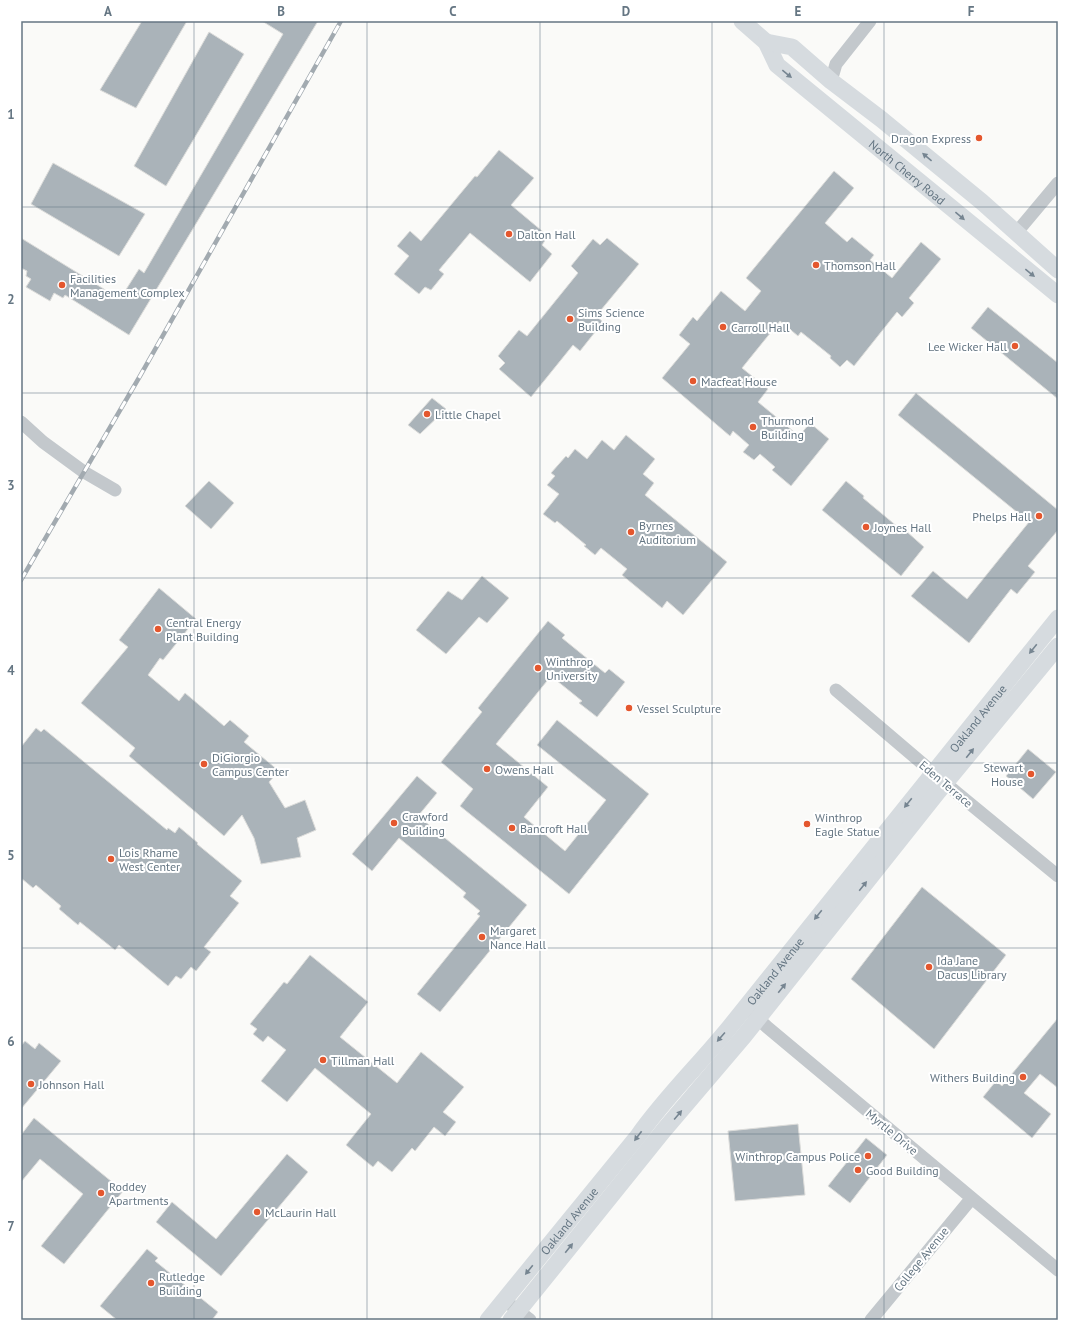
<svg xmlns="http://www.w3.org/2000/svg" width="1079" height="1341" viewBox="0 0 1079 1341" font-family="'PT Sans',sans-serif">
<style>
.building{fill:#aab3b9;stroke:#dcdcda}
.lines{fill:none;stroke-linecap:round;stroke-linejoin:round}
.minor{stroke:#c3c8cc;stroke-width:13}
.major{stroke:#d6dbdf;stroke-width:17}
.rail-casing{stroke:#a2aab0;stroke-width:4.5}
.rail{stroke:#fff;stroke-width:3;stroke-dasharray:9;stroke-linecap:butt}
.oneway{fill:#768591}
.grid{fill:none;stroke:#657683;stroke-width:1;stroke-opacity:0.55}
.poi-dot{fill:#e4572e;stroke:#fff;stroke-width:1.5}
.labels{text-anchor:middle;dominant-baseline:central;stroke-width:4;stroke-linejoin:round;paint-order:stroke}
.poi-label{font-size:12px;fill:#657683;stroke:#fff;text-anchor:start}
.street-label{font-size:12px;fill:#657683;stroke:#fff}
.neatline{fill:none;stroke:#657683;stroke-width:1.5}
.grid-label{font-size:13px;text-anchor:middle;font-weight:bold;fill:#657683}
</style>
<rect width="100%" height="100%" fill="#fafaf8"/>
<path class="building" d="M142,21H187L136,108L100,90Z
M262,21H318L129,335L65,295L63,298L54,293L50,301L26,287L31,279L26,276L27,271L21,268V238L120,299L139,269L144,273L283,34Z
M209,32L244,54L166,186L134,166Z
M499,150L534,178L511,205L548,236L542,245L552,254L530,282L470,233L439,270L444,274L431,290L425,287L419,294L394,274L409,256L397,246L410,231L421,241L475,176L477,177Z
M53,163L145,214L119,256L31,204Z
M834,171L854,188L825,223L847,242L852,237L874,255L870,260L892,278L921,242L941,259L909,298L914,303L902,317L897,312L854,366L847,360L840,367L830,358L831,356L801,332L798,336L780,321L742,368L768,389L758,402L799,436L810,423L829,439L791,486L772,470L775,467L760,454L754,460L743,452L749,445L733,431L730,436L662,378L690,344L679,335L693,317L697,321L721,291L745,311L761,291L746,278Z
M607,238L639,264L596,316L603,322L580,351L573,345L531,397L499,369L505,363L498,356L519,330L527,336L578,273L571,266L593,239L600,245Z
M988,307L1058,363V399L971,328Z
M916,393L1058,510V530L1028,566L1035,572L1017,594L1011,589L969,643L911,596L933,571L967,599L1029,522L898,415Z
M432,398L446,409L420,434L408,425Z
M626,435L655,459L643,474L654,483L645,495L727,562L683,615L667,601L662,608L622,575L627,569L601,548L595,555L584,546L586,545L557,521L555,523L543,514L559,494L547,485L555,476L551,473L566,456L568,458L575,449L587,459L602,440L614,450Z
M209,481L234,503L211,529L185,506Z
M846,481L864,496L863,498L905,533L906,531L924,547L901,576L822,510Z
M482,576L509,598L487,623L479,617L446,654L416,630L448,591L462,600Z
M159,588L196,619L163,660L160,658L148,675L179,701L185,693L224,726L230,720L249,736L244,742L279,771L269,782L285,808L305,800L316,830L297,838L301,857L261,864L254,838L242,815L224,836L129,756L135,748L81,703L128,647L119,640Z
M548,621L565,635L562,638L605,673L609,669L625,682L597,717L579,703L582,701L551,676L496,744L548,787L524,817L565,851L606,800L537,745L557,720L649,794L569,894L460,806L473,789L441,762L482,712L478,708Z
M36,728L41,732L44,729L167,830L168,828L175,833L179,827L198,843L197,844L242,881L230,896L239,903L204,947L211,952L196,971L191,967L181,979L176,976L168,986L119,945L115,950L80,922L78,925L59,909L61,906L36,885L33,888L21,878V747Z
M1028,749L1056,772L1033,799L1006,776Z
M417,776L437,793L418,816L527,905L440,1012L417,994L480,916L477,914L480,911L463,897L466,893L399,838L372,871L352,854Z
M922,887L1006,955L934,1049L851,979Z
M310,955L368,1002L340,1037L397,1083L421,1052L464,1087L443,1112L456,1122L445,1136L434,1127L415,1151L412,1148L392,1172L378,1161L373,1167L346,1145L371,1114L315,1068L287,1102L261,1081L286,1050L268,1036L263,1042L253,1034L257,1029L250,1024L284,982L287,984Z
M1058,1018V1088L1040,1074L1024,1093L1051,1114L1032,1138L983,1097L996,1081L1002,1086Z
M25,1041L35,1049L39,1043L61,1061L21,1109V1046Z
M34,1118L123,1191L64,1264L41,1246L83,1194L40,1159L21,1182V1135Z
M798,1124L805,1195L735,1201L728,1131Z
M866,1138L887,1155L850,1203L828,1186Z
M287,1154L308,1172L221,1276L156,1222L172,1202L216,1239Z
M147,1249L158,1258L155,1261L218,1312L212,1320H117L100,1306Z"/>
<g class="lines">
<path class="minor" d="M831,81L836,64L870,21
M1016,233L1058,183
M21,422L43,442L84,472L115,490
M836,690L957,793L1058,876
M751,1012L767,1027L1058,1270
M512,1306L530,1320
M871,1320L971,1199"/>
<g class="major">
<path id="s1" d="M742,21L766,42L777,65L1058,295"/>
<path d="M766,42L792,47L831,81L881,119L982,202L1058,270"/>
<path id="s2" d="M488,1320L638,1136C666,1096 702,1062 733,1023C841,889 949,753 1058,618"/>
<path d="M511,1320L664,1130L744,1036L937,793L1058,646"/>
</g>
<g class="rail-casing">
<path id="rail" d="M21,580L140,376L341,21"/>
</g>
<use href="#rail" class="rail"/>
</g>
<defs><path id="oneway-solid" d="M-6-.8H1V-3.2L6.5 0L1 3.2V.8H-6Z"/></defs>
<g class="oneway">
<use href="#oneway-solid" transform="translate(787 74) rotate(39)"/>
<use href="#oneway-solid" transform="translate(927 157) rotate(-140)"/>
<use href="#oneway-solid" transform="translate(960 216) rotate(40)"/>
<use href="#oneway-solid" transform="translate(1030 273) rotate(39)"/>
<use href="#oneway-solid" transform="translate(1033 649) rotate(129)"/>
<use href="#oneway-solid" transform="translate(970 753) rotate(-51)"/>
<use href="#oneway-solid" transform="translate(908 803) rotate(129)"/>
<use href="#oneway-solid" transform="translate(863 886) rotate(-51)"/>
<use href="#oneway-solid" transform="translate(818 915) rotate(129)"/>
<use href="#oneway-solid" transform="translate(782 988) rotate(-51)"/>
<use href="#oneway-solid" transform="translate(721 1037) rotate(131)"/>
<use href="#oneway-solid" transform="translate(678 1115) rotate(-50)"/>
<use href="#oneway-solid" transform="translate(638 1136) rotate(127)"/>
<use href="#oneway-solid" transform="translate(569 1248) rotate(-51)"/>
<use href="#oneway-solid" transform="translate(529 1270) rotate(129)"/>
</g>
<path class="grid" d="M194,21V1320M367,21V1320M540,21V1320M712,21V1320M884,21V1320M21,207H1058M21,393H1058M21,578H1058M21,763H1058M21,948H1058M21,1134H1058"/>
<g class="poi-dot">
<circle cx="979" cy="138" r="4"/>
<circle cx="509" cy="234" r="4"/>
<circle cx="816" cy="265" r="4"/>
<circle cx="62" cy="285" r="4"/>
<circle cx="570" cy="319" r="4"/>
<circle cx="723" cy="327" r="4"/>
<circle cx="1015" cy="346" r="4"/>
<circle cx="693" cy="381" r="4"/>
<circle cx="427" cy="414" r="4"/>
<circle cx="753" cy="427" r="4"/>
<circle cx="1039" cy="516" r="4"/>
<circle cx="866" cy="527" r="4"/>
<circle cx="631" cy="532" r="4"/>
<circle cx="158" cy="629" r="4"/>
<circle cx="538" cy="668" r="4"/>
<circle cx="629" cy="708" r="4"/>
<circle cx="204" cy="764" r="4"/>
<circle cx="487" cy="769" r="4"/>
<circle cx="1031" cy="774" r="4"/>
<circle cx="394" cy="823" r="4"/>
<circle cx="807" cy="824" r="4"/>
<circle cx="512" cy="828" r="4"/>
<circle cx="111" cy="859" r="4"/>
<circle cx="482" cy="937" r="4"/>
<circle cx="929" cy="967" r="4"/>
<circle cx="323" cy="1060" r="4"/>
<circle cx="1023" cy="1077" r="4"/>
<circle cx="31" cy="1084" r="4"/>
<circle cx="868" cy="1156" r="4"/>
<circle cx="858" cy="1170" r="4"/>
<circle cx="101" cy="1193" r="4"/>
<circle cx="257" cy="1212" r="4"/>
<circle cx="151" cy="1283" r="4"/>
</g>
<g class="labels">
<g class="poi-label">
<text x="971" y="138" text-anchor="end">Dragon Express</text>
<text x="517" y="234">Dalton Hall</text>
<text x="824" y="265">Thomson Hall</text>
<text x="70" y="278">Facilities<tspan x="70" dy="14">Management Complex</tspan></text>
<text x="578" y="312">Sims Science<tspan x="578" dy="14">Building</tspan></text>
<text x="731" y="327">Carroll Hall</text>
<text x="1007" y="346" text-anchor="end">Lee Wicker Hall</text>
<text x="701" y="381">Macfeat House</text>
<text x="435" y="414">Little Chapel</text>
<text x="761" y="420">Thurmond<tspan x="761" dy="14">Building</tspan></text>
<text x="1031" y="516" text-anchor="end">Phelps Hall</text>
<text x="639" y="525">Byrnes<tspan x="639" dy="14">Auditorium</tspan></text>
<text x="874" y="527">Joynes Hall</text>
<text x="166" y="622">Central Energy<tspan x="166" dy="14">Plant Building</tspan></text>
<text x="546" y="661">Winthrop<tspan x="546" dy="14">University</tspan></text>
<text x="637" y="708">Vessel Sculpture</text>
<text x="212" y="757">DiGiorgio<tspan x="212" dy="14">Campus Center</tspan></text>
<text x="1023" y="767" text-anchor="end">Stewart<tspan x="1023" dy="14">House</tspan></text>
<text x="495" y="769">Owens Hall</text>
<text x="402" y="816">Crawford<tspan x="402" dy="14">Building</tspan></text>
<text x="815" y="817">Winthrop<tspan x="815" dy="14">Eagle Statue</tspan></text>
<text x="520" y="828">Bancroft Hall</text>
<text x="119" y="852">Lois Rhame<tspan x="119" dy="14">West Center</tspan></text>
<text x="490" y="930">Margaret<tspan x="490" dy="14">Nance Hall</tspan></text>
<text x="937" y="960">Ida Jane<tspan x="937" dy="14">Dacus Library</tspan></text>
<text x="331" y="1060">Tillman Hall</text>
<text x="1015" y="1077" text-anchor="end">Withers Building</text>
<text x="39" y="1084">Johnson Hall</text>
<text x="860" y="1156" text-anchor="end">Winthrop Campus Police</text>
<text x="866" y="1170">Good Building</text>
<text x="109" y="1186">Roddey<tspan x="109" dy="14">Apartments</tspan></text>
<text x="265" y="1212">McLaurin Hall</text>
<text x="159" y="1276">Rutledge<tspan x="159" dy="14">Building</tspan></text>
</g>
<g class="street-label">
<text stroke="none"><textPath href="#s1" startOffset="226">North Cherry Road</textPath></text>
<text stroke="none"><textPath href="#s2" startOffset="776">Oakland Avenue</textPath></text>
<text transform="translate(946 784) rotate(40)">Eden Terrace</text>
<text stroke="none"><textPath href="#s2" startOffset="452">Oakland Avenue</textPath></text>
<text transform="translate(892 1132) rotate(40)">Myrtle Drive</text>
<text stroke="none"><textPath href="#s2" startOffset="128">Oakland Avenue</textPath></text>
<text transform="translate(921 1259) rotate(-51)">College Avenue</text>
</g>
</g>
<rect width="1079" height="1341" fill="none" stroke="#ffffff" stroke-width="44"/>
<rect x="22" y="22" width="1035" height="1297" class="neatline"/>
<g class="grid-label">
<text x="108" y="16">A</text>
<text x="281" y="16">B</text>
<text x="453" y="16">C</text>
<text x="626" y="16">D</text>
<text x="798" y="16">E</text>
<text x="971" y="16">F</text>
<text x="11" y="119">1</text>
<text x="11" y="304">2</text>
<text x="11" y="490">3</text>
<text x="11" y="675">4</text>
<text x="11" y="860">5</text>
<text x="11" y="1046">6</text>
<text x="11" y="1231">7</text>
</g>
</svg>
